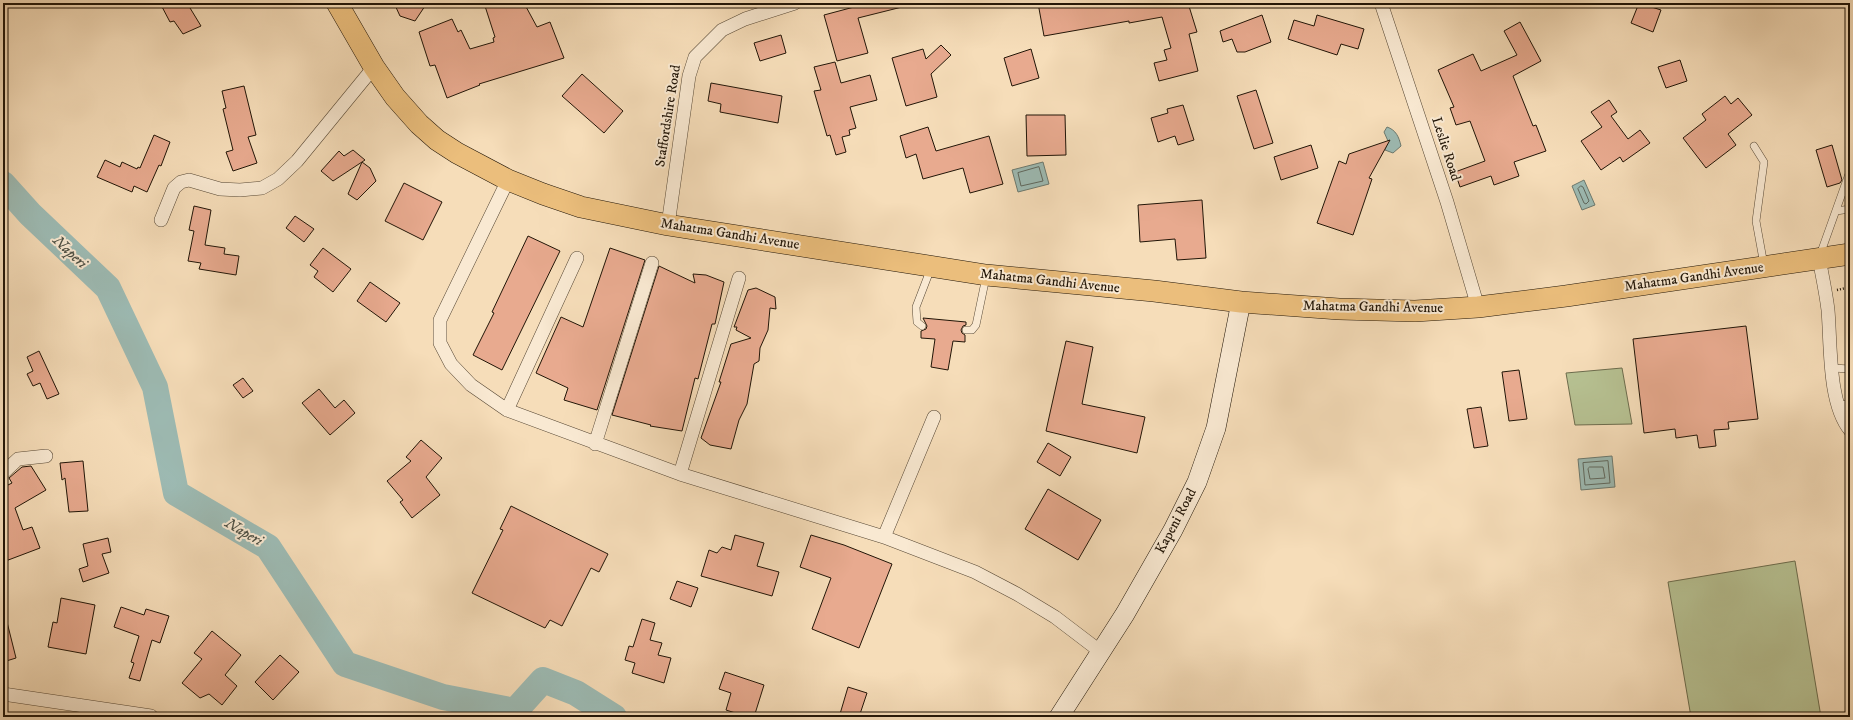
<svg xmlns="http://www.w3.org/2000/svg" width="1853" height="720" viewBox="0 0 1853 720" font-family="'IM FELL DW Pica',serif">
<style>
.green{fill:#b7c293;stroke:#6c6c4d}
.water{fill:#9dbbb4;stroke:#6b796f}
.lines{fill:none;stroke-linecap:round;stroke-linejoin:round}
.shore{stroke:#5f685e;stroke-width:1}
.river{stroke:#9dbbb4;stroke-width:26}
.building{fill:#e8aa8f;stroke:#211507}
.lane-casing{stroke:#564734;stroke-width:8}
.street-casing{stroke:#564734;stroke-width:14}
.secondary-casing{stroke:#211507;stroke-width:20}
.primary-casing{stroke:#211507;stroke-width:22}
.path{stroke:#211507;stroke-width:2.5;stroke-dasharray:1 2;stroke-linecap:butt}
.lane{stroke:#f9e9d2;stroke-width:7}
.street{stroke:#f9e9d2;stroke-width:13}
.secondary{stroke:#f9e9d2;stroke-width:19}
.primary{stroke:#ebbe7c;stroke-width:21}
.labels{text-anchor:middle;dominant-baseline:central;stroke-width:4;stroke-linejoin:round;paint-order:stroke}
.street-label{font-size:14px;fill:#211507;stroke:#f9e9d2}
.water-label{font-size:15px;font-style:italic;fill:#4c4f44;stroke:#f9e9d2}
</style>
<rect width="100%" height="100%" fill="#f6ddb9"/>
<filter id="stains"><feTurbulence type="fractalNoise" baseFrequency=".005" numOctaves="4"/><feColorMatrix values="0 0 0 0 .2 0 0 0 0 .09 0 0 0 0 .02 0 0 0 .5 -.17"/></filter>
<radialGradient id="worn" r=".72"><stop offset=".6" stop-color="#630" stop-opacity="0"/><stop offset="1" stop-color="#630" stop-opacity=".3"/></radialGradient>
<path class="green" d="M1622,368L1632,424L1575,425L1566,373Z
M1795,561L1821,717H1691L1668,582Z"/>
<path class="water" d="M1387,127C1396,130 1399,137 1401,146L1393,153L1385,150L1388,141L1384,132Z
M1043,162L1049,184L1018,192L1012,170Z
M1584,180L1595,205L1582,210L1572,186Z
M1612,456L1615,487L1581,490L1578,459Z"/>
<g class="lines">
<path class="shore" d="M1039,167L1043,181L1021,186L1018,173Z
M1581,186L1583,187L1589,201L1586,204L1584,203L1578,189Z
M1608,461L1610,483L1585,485L1583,463Z
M1590,467H1603L1605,478L1590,479L1588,469Z"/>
<path class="river" d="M3,184L30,214L108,288L155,387L176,493L268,547L345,664L443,697L515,711L543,680L576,693L614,717"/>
</g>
<path class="building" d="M160,3H187L201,26L183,34L174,21L170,22Z
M394,3H427L415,21L400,16Z
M484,3H524L537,27L550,22L564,58L479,84L480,85L447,98L435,65L430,66L419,32L452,19L458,32L461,30L470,49L494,42L493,38L495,37Z
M869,3H902V7L858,18L868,53L837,61L824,15Z
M1038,3H1188L1197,32L1189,34L1198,71L1159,81L1154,63L1167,60L1164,50L1171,48L1162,17L1129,23V21L1044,36Z
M1639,3L1661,10L1653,32L1631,23Z
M1262,15L1271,42L1245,52H1237L1232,39L1223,42L1220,31Z
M1317,15L1364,29L1358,49L1341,44L1337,55L1288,39L1294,20L1314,26Z
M1520,22L1541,61L1513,76L1533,126L1536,125L1546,151L1514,162L1519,176L1494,185L1491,176L1460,187L1455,172L1485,161L1470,121L1456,125L1450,108L1454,107L1438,70L1473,54L1481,71L1517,55L1504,31Z
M781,35L786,53L760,61L754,43Z
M941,45L951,55L931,74L937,97L906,106L892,58L923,49L926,59Z
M1031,49L1039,78L1012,86L1004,58Z
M1680,60L1687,81L1666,88L1658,67Z
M835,62L841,83L870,75L877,100L850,107L856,128L849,130L850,135L842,137L846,152L836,155L830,135L827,136L814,91L821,90L814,67Z
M582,74L623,111L604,133L562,96Z
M711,83L782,96L778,123L720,112L721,104L708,101Z
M244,86L256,135L248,137L257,163L233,171L226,152L233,150L223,109L226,108L222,91Z
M1256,90L1273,143L1254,149L1237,96Z
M1725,96L1731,104L1738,98L1752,115L1728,134L1736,145L1706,168L1683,138L1706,120L1702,114Z
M1609,100L1617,112L1611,116L1628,139L1640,130L1650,143L1623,162L1620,157L1601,170L1581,141L1602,127L1591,112Z
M1183,105L1194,140L1178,145L1175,136L1158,142L1151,118L1168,113L1167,109Z
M1026,115H1065L1066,155L1027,156Z
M928,127L936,151L989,136L1003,184L970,193L963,168L923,179L916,154L906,158L900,136Z
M154,135L170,142L161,166L159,165L147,192L134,186L132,192L97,177L105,160L120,167L122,162L137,169L138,167L140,168Z
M1390,140L1369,178L1372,179L1353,235L1317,223L1339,161L1346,164L1349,154Z
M1311,145L1318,168L1281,180L1274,157Z
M1832,145L1842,180L1840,183L1827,187L1816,150Z
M353,150L365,160L333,181L321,171L339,151L344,156Z
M362,162L370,168L376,181L357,200L348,194Z
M404,183L442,202L423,240L385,221Z
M1202,200L1206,258L1177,260L1175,239L1140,242L1138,205Z
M194,206L211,210L205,245L225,248L224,254L239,256L236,275L199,269L201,263L188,261L194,231L189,230Z
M295,216L314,229L304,242L286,228Z
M528,236L560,251L502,370L473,355L494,313L492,312Z
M323,248L351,269L333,292L314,277L318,271L310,265Z
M610,248L645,260L597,410L564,400L568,388L536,373L561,317L583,327Z
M659,266L695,283L693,274L706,275L724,282L715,324H712L698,379L695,378L682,431L650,426L651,425L612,415Z
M370,282L400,303L386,322L357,301Z
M756,288L775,297L776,309L770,308L768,330L760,348L759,361L754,364L747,404L739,420L731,449L710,445L701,438L721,382H719L731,344L751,338L736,330L737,327H734L748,290Z
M923,318L966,322V325L963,326L961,330L962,333L965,335V342L953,341L948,370L931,367L935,339L921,338V331L926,329L927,326Z
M1746,326L1758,419L1728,422L1729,429L1714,430L1716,446L1699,448L1697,435L1676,438L1675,429L1644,433L1633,339Z
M1066,341L1093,347L1082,404L1145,417L1137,453L1046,431Z
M39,351L59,394L47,399L40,383L33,386L27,374L33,371L27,357Z
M1519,370L1527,419L1509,421L1502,372Z
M243,378L253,391L243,398L233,385Z
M319,389L335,408L344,400L355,413L330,435L302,403Z
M1481,407L1488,446L1474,448L1467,409Z
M421,440L442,458L426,477L440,495L412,518L400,502L403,500L387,481L411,461L406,457Z
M1048,443L1071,457L1060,476L1037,462Z
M83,461L88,511L69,512L65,478L62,480L60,463Z
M31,466L46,490L15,508L23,530L32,527L40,548L3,562V481L6,486L12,483L9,478L22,467Z
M1048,489L1101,520L1078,560L1025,529Z
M511,506L608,554L599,572L591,568L562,626L550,620L545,628L472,593L503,530L500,529Z
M735,535L764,543L757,566L779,572L772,596L701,576L709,550L717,553L722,547L731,550Z
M811,535L844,545L892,564L859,648L812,629L831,578L800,567Z
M108,538L111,552L102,554L109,573L83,582L79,569L88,566L83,544Z
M677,581L698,588L691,607L670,599Z
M61,598L95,605L86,654L48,647L53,622L57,623Z
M121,607L144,615L146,609L169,616L160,643L152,640L140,681L129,678L134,663L131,662L139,636L114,627Z
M642,619L655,623L650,640L662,643L658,655L671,658L664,683L632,673L635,663L625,660L629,646L633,647Z
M7,622L16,658L3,662V623Z
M212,631L241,655L225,675L237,686L222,705L209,694L200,698L182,683L202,659L194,653Z
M280,655L299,672L273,700L255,682Z
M725,672L764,685L754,717H748L726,710L731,693L719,689Z
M848,687L867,693L859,717H850L840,714Z"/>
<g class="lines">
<g class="lane-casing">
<path id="lane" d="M1754,146L1764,162L1756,221L1764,265
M1836,211L1850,209
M1820,255L1850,171
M922,326L917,322L916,307L931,268
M966,330H972L976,325L986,277
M1832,368L1850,369
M1837,405L1850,404"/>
</g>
<g class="street-casing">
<path id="street" d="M1381,3L1447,202L1478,307
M508,180L440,320V343L451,364L471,385L507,410L680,474L884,537L975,572L1017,594L1055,617L1101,652
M161,220L174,188L181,182L189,180L220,189L240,190L262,188L278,179L297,161L374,67
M668,225L689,76L695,57L722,30L745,19L795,3
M1819,258C1822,275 1826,293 1828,310C1831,345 1828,403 1850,430
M507,410L577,258
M595,444L652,263
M3,473L18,459L46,456
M680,474L739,278
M884,537L934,417
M3,694L151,716"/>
</g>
<g class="secondary-casing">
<path id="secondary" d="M1059,717L1125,614L1173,530L1197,482L1216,428L1241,302"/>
</g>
<g class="primary-casing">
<path id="primary" d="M337,3L374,67L395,97L419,124L437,140L457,153L508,180L543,194L581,207L668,225L986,275L1154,291L1241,302L1339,309L1415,311L1478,307L1566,296L1850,254"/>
</g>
<path class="path" d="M1837,290L1850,287"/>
<use href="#lane" class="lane"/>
<use href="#street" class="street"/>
<use href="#secondary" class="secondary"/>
<use href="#primary" class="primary"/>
</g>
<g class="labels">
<g class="street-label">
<text transform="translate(668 116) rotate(-81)">Staffordshire Road</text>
<text transform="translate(1446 149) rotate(72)">Leslie Road</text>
<text transform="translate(730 234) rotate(9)">Mahatma Gandhi Avenue</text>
<text transform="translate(1694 277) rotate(-8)">Mahatma Gandhi Avenue</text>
<text transform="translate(1050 281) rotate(6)">Mahatma Gandhi Avenue</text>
<text transform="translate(1373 307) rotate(1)">Mahatma Gandhi Avenue</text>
<text transform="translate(1176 521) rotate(-62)">Kapeni Road</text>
</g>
<g class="water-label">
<text transform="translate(70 252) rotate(43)">Naperi</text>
<text transform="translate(244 532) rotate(30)">Naperi</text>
</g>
</g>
<rect width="1853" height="720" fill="none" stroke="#f6ddb9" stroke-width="16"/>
<rect x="4" y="4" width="1845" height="712" fill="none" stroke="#211507" stroke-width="2"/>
<rect x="8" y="8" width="1837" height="704" fill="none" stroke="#211507"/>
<rect width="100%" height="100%" filter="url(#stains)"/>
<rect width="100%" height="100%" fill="url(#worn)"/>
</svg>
